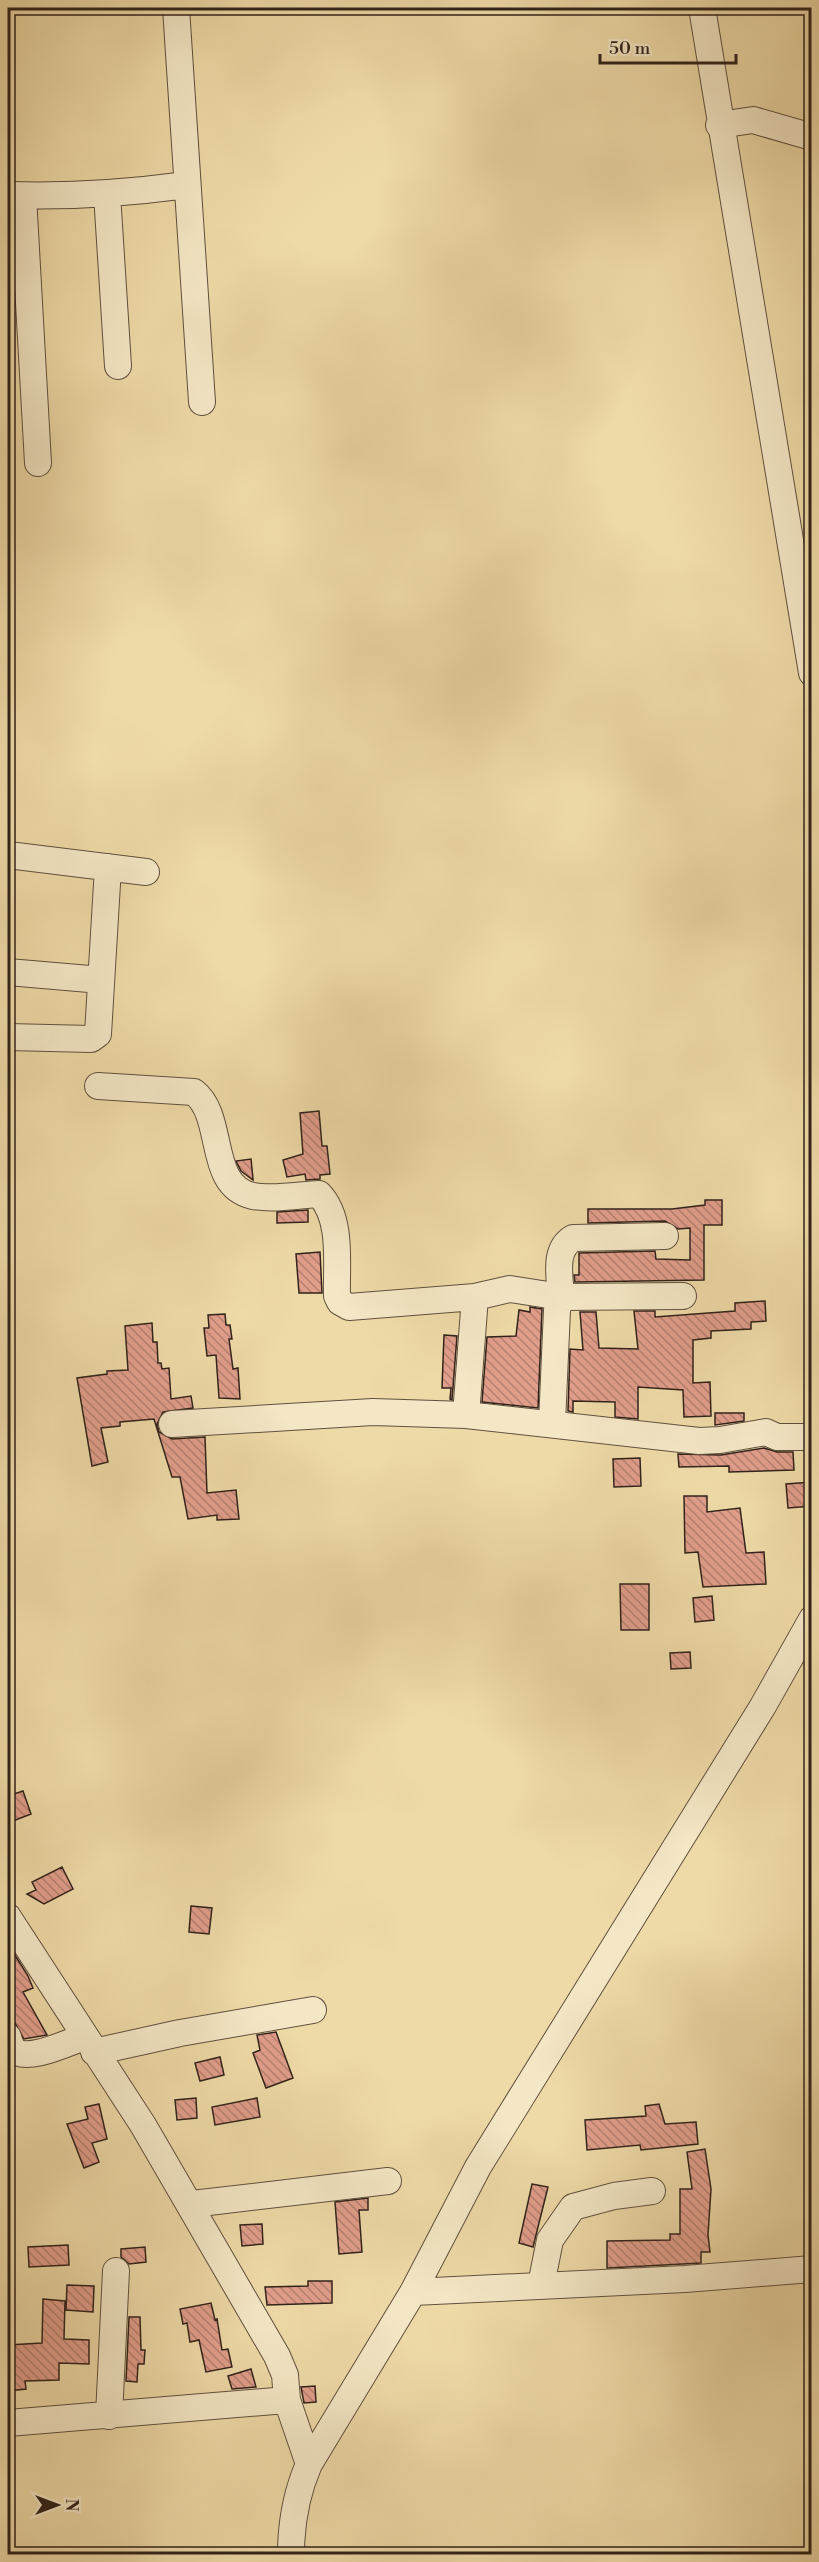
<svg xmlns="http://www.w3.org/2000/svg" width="819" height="2562" viewBox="0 0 819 2562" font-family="'Libre Bodoni',serif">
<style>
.building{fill:url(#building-back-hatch);stroke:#30221b;stroke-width:1.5}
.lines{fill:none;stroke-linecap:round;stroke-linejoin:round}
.minor-casing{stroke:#60503e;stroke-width:28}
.minor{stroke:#f4e7c6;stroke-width:26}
</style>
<defs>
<pattern id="building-back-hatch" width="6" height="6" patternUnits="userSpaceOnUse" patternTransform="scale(1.5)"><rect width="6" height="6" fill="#e19e8b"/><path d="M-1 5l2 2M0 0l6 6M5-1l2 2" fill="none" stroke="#b78071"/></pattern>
</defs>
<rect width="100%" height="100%" fill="#eedaa7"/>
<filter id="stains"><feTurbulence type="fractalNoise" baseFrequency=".00333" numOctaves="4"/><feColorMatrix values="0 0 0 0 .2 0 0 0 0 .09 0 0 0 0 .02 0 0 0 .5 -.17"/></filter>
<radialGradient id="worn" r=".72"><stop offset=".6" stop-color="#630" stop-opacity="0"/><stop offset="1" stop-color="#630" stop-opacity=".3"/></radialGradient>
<path class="building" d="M319,1111L322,1146H327L330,1174L320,1175V1179L306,1180L305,1174L287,1177L283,1160L303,1154L300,1113Z
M251,1159L253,1179V1180L241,1171L236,1161Z
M705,1200H722V1225H704V1280L575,1282L574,1275H579V1253L655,1251L656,1259L690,1260V1228L678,1229L665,1221L588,1223V1209H672L705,1205Z
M308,1210V1222L277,1223V1212Z
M320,1252L322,1293H299L296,1254Z
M765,1301L766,1321L751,1322V1329L711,1331V1338L693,1340V1383L710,1382L711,1416L684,1417L683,1390L638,1387V1419L615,1417V1402L573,1401V1412L568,1411L570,1349L583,1350L580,1312H596L599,1348L638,1349L634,1311H655V1317L735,1311V1303Z
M530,1307L542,1309L538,1408L482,1402L487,1337L516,1336L519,1310L530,1312Z
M225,1314L226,1325H230L232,1339H229L233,1369L238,1368L240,1399L219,1398L216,1355L207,1356L204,1328H209L208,1315Z
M152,1323L153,1342H157L158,1363H161L162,1369L169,1368L171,1399L191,1396L193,1408L163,1412L157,1424L159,1432L172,1439L205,1437L207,1493L236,1490L239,1519L217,1520V1515L188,1519L180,1477H172L154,1419L120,1422V1426L101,1428L108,1462L92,1466L77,1378L107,1374V1371L128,1370L125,1326Z
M444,1335L457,1336L452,1400L450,1399L451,1388H442Z
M715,1413H744V1421L715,1425Z
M764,1448L777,1452H793L794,1470L729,1472V1466L679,1467L678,1454L721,1455Z
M640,1458L641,1486L614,1487L613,1459Z
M812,1482V1506L788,1508L786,1484Z
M684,1496H707V1512L740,1508L746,1553L764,1552L766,1584L703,1587L698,1552L685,1553Z
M620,1584H649V1630H621Z
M712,1596L714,1620L695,1622L693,1598Z
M690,1652L691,1668L671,1669L670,1653Z
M23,1791L31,1814L8,1823V1796Z
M62,1867L73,1889L44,1904L27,1894L36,1890L32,1882Z
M191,1906L212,1908L209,1934L189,1932Z
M8,1944L28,1976L33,1988L23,1992L47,2035L24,2039L8,2011Z
M276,2032L293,2078L266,2088L253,2053L260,2050L257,2035Z
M220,2057L224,2075L200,2081L195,2063Z
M196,2098L197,2118L177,2120L175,2100Z
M257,2098L260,2117L215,2125L212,2107Z
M99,2104L107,2139L92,2143L99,2162L84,2168L67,2124L88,2119L85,2107Z
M659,2104L665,2124L696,2122L698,2144L641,2150L640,2145L587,2150L585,2120L646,2116L645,2106Z
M705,2149L711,2189L708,2235L710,2252H701V2263L607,2268V2241L670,2240V2234H680V2189H692L687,2152Z
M532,2184L548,2187L533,2247L519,2243Z
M368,2198V2210H359L362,2252L339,2254L335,2202Z
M262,2224L263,2244L242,2246L240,2225Z
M68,2245L69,2265L29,2267L28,2247Z
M145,2247L146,2262L129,2264L121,2257V2249Z
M308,2281H332V2303L267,2305L265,2287L308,2286Z
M67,2285L94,2286L93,2312L66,2310Z
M43,2299L65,2301L64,2339L89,2340V2364L59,2363V2380L25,2381L26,2389L8,2391V2345L42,2343Z
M211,2303L215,2320L217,2319L222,2350L228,2349L232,2367L206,2372L199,2340L190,2342L187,2323L183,2324L180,2309Z
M129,2317H140L141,2350H145L144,2364H138L137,2382L126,2381Z
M251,2369L256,2387L232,2389L228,2376Z
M315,2386L316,2402L304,2403L301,2387Z"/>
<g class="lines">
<g class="minor-casing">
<path id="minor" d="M176,8L202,402
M702,8L812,673
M719,125L753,120L812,137
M107,194L118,366
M8,195C68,197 127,193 187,185
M23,196L38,463
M8,855L146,872
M8,972L101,980
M8,1037L91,1039L98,1034L108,867
M98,1086L194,1092C226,1117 206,1186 253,1196C273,1200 299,1195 319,1194C343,1219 336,1264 337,1296L340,1302L349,1307L475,1297L510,1289L561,1297L557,1310L552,1423
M665,1236L573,1238C553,1250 560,1277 561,1297L683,1296
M466,1415L475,1297
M172,1424L373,1412L466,1415L699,1441L720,1440L766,1432L777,1437H812
M8,1917L143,2125L277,2356L285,2375L287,2400L309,2464
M8,2037C9,2041 11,2047 14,2050C26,2063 69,2042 84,2037
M94,2052L180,2033L313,2010
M192,2204L388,2181
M541,2285L550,2240L573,2207L614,2196L652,2191
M413,2292L685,2279L812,2269
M109,2416L116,2271
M8,2423L287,2400
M291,2554C291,2522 296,2494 309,2464L413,2292L478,2167L763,1706L812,1619"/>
</g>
<use href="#minor" class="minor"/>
</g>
<rect width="819" height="2562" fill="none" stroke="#eedaa7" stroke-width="30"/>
<rect x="9" y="9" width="801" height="2544" fill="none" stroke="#30221b" stroke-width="3"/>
<rect x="15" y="15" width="789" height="2532" fill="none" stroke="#30221b" stroke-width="1.5"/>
<g transform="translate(57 2505) rotate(90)" stroke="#f4e7c6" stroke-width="4.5" paint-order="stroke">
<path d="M0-4.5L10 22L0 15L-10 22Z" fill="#30221b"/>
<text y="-9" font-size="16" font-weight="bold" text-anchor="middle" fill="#30221b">N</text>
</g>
<path d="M600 54v9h136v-9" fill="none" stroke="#30221b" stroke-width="3"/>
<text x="609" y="54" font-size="18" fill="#30221b" stroke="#f4e7c6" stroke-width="4.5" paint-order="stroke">50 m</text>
<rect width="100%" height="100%" filter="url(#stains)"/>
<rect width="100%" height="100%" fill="url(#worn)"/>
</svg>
